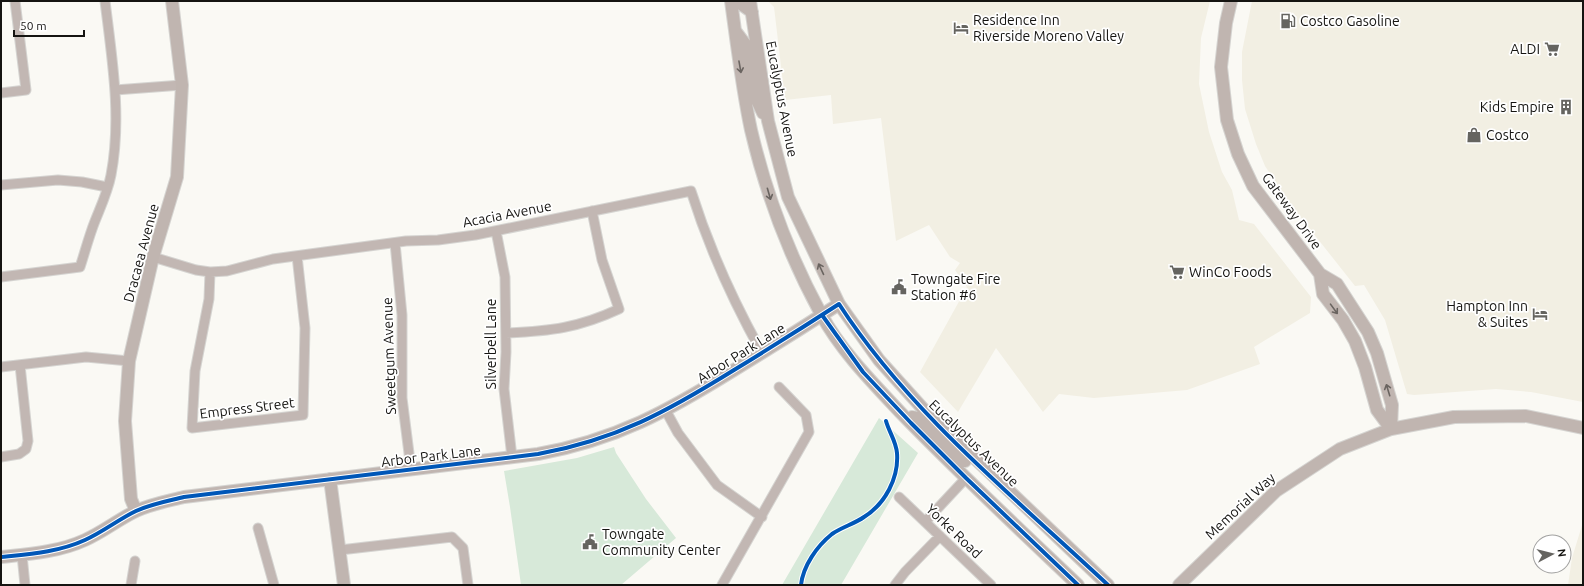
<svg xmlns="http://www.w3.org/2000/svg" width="1584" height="586" viewBox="0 0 1584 586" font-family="Ubuntu,sans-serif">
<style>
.built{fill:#f2efe3}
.green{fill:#d7e9d9}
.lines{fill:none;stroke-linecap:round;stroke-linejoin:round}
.street-casing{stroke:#d5d4d1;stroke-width:11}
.secondary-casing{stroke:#d5d4d1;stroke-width:14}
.street{stroke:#c2b7b3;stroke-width:9}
.secondary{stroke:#c0b5b0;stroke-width:12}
.cycleway-casing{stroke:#fff;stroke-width:6}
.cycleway{stroke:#0057b8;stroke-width:4}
.oneway{stroke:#6a6460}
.labels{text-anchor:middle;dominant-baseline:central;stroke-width:3.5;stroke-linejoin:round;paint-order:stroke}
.poi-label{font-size:14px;fill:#151411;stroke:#fff;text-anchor:start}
.street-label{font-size:14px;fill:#151411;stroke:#fff}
</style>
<rect width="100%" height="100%" fill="#faf9f4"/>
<path class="built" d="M768,1H1210L1201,38L1199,84L1209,132L1222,172L1232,190L1239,220L1254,224L1311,297L1310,313L1254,347L1260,364L1187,390L1094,398L1059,394L1043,412L996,348L958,412L920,372L967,287L955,270L960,263L950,257L929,225L896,241L881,118L833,124L831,95L785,100L774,7Z
M1252,1H1583V402L1531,392L1496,389L1414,395L1407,394L1385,320L1364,285L1355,286L1291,205L1265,166L1256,144L1245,109L1242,80V52Z
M1583,522V585H1568L1572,558Z"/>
<path class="green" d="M879,418L918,453L841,585H782Z
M614,447L616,453L646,499L676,538L621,585H521L510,507L504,471L577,458Z"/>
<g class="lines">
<g class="street-casing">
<path id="street" d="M115,90L182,85
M1,93L26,90L15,1
M1,185L58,180L82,182L107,187
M496,231L505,277L506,352L504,389L512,457
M395,243L402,315V398L411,469
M153,257L196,270L210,272L227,271L273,259L406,241L438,240L475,235L691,191C709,248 733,301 762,353
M210,272L209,299L195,371L192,428L303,415L305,328L297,256
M1,277L80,267C85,252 89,236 95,221C101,206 108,191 111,175C122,117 112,59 105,1
M506,333C551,331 578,328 619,309L602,260L592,211
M1,367L86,357L129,361
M666,411L678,433L717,485L762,517
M1,457L19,454L26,449L28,441L20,365
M899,497L991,585
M925,522L966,478
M258,528L274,585
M340,550L452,537L463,548L468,585
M22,555L25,585
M131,585L135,561
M722,585L809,432L806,415L779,387
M895,585L905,572L940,536"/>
</g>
<g class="secondary-casing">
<path id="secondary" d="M731,1C737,44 742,88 751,130C766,194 790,257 821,314C841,351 872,382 901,413C958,472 1018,528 1078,585
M741,1V4L752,12
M750,1L768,121L788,197L839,304L879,360L925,411L1108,585
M1231,1L1226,23L1221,67L1227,120L1238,154L1253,186L1320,274L1337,284L1368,332L1377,353L1392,405L1391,429
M736,32L748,48L754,94L763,113
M1320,274L1323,294L1343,320L1355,341L1365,367L1377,410L1391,429
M912,417L917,418L965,461
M330,479L344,585
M136,511L131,499L125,421L129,361L153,257L177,177L182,85L172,1
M1,557C30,554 59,552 85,540C103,532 119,519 136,511C151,504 168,501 184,497L538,454C616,440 668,411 734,370C770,348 805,326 839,304
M1179,585L1276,491L1340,449L1391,429L1454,417L1526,416L1583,428"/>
</g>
<use href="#street" class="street"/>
<use href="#secondary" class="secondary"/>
<g class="cycleway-casing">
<path id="cycleway" d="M822,315L863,372L911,423L966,478L1078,585
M1,557C30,554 59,552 85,540C103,532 119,519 136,511C151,504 168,501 184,497L538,454C616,440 668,411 734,370C770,348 805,326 839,304C909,412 1014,497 1108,585
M801,585C803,566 817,546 832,534C842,527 854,524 864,517C885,504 899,478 897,453C896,441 889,432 886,421"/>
</g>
<use href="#cycleway" class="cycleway"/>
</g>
<defs><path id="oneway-shaft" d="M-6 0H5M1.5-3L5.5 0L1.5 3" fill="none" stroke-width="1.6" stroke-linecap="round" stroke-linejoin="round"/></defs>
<g class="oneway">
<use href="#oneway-shaft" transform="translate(740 67) rotate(80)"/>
<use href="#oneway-shaft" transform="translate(769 194) rotate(74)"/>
<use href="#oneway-shaft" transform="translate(821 269) rotate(-115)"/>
<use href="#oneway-shaft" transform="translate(1334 309) rotate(54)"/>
<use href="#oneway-shaft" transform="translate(1388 390) rotate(-107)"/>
</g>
<defs>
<g id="fuel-bare" transform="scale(1.2)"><path d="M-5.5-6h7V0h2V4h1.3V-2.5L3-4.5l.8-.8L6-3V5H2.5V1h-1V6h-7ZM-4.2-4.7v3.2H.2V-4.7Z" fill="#656460" stroke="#fff" stroke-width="2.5" paint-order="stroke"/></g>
<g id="hotel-bare" transform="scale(1.2)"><path d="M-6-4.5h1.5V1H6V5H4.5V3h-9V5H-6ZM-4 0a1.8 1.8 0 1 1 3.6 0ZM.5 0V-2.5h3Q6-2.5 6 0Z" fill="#656460" stroke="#fff" stroke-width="2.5" paint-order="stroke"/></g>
<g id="supermarket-bare" transform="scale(1.2)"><path d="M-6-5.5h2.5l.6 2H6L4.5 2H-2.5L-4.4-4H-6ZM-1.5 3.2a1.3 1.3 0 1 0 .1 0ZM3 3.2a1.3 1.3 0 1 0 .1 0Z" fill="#656460" stroke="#fff" stroke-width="2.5" paint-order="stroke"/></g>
<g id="building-bare" transform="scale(1.2)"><path d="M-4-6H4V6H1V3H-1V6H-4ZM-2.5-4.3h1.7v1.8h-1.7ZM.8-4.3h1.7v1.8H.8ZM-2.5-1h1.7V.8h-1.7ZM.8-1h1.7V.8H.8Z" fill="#656460" stroke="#fff" stroke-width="2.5" paint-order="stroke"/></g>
<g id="shop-bare" transform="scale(1.2)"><path d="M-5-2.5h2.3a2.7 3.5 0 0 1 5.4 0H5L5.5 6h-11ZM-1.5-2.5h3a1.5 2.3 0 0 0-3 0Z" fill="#656460" stroke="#fff" stroke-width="2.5" paint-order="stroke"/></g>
<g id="civic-bare" transform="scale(1.2)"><path d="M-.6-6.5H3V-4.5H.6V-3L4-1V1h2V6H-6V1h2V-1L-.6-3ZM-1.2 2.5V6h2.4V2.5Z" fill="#656460" stroke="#fff" stroke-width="2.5" paint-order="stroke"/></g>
</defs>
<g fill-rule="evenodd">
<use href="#fuel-bare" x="1288" y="21"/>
<use href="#hotel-bare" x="961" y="28"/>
<use href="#supermarket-bare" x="1552" y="49"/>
<use href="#building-bare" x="1566" y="107"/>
<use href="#shop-bare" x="1474" y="135"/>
<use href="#supermarket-bare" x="1177" y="272"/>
<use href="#civic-bare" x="899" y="287"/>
<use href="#hotel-bare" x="1540" y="314"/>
<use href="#civic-bare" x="590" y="542"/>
</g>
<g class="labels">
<g class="poi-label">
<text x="973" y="20">Residence Inn<tspan x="973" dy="16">Riverside Moreno Valley</tspan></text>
<text x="1300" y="21">Costco Gasoline</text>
<text x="1540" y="49" text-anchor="end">ALDI</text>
<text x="1554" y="107" text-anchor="end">Kids Empire</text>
<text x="1486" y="135">Costco</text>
<text x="1189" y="272">WinCo Foods</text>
<text x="911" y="279">Towngate Fire<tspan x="911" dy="16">Station #6</tspan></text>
<text x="1528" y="306" text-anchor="end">Hampton Inn<tspan x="1528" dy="16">&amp; Suites</tspan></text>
<text x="602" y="534">Towngate<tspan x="602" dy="16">Community Center</tspan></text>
</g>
<g class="street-label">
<text transform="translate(782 99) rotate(79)">Eucalyptus Avenue</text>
<text transform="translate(1292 211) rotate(54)">Gateway Drive</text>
<text transform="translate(507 214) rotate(-11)">Acacia Avenue</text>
<text transform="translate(141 253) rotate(-75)">Dracaea Avenue</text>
<text transform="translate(491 344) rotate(-90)">Silverbell Lane</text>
<text transform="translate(741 353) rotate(-32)">Arbor Park Lane</text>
<text transform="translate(389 356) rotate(-92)">Sweetgum Avenue</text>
<text transform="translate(247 408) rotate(-7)">Empress Street</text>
<text transform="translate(974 443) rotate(44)">Eucalyptus Avenue</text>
<text transform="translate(431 456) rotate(-7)">Arbor Park Lane</text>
<text transform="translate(1240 506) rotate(-43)">Memorial Way</text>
<text transform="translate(954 531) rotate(44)">Yorke Road</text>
</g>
</g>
<rect width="1584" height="586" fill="none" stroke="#151411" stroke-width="4"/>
<g transform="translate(1552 554) rotate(83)"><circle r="19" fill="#ffffff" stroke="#a1a1a0"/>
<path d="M0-3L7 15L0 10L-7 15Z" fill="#656460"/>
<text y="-6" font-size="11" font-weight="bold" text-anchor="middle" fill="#151411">N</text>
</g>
<path d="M14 30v6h70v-6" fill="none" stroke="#151411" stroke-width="2"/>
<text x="20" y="30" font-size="12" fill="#151411" stroke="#ffffff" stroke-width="3" paint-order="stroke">50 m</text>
</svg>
